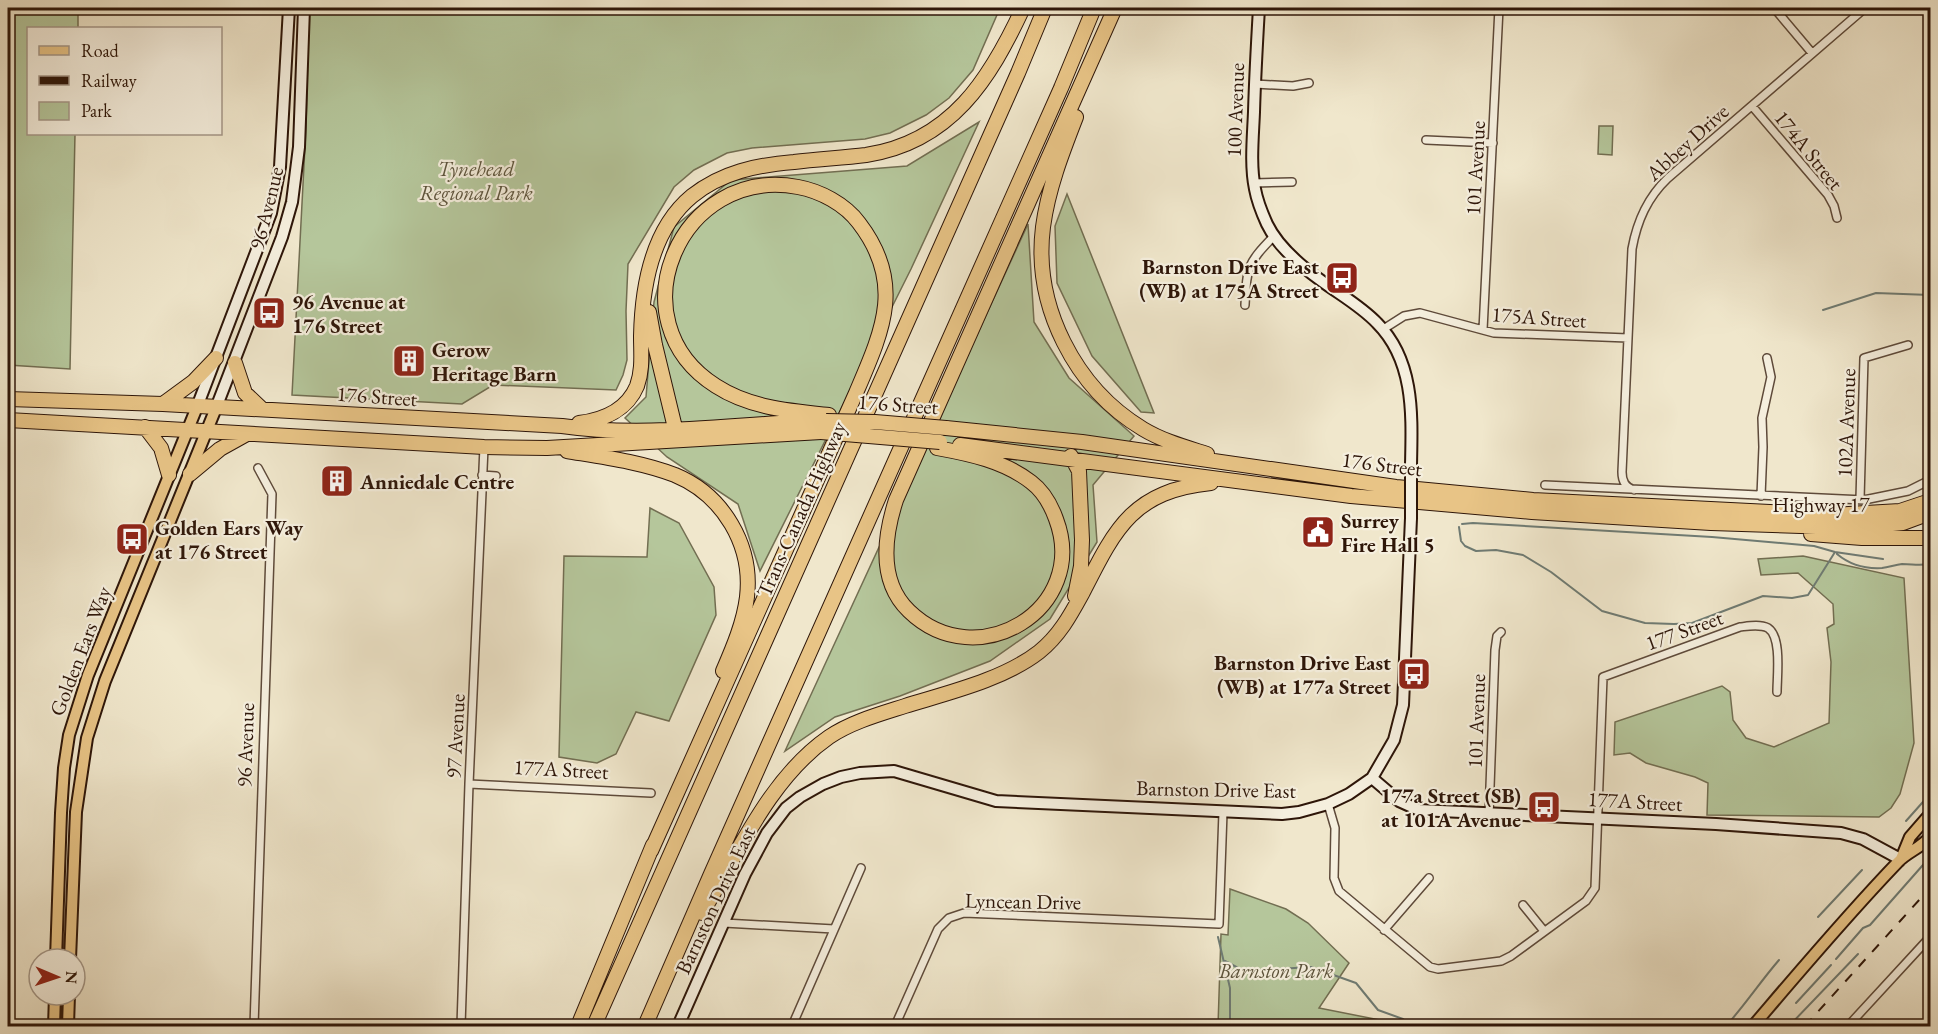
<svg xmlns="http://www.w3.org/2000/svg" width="1938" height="1034" viewBox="0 0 1938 1034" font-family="'EB Garamond',serif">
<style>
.green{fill:#b5c69b;stroke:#726e52;stroke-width:1.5}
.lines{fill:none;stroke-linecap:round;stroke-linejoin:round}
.stream{stroke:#6f7b73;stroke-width:2}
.street-casing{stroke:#5e4a3a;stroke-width:10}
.secondary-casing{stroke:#2e1609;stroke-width:14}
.primary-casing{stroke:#2e1609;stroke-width:14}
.highway-casing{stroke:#2e1609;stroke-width:16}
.street{stroke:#f5efde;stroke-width:7}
.secondary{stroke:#f5efde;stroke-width:10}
.primary{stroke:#e8c486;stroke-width:10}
.highway{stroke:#e8c486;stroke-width:14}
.rail{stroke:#2e1609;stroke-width:2;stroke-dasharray:10 10;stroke-linecap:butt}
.secondary-bridge-casing{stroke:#2e1609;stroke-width:14;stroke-linecap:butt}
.highway-bridge-casing{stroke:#2e1609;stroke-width:16;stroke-linecap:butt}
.secondary-bridge{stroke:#f5efde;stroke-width:10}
.highway-bridge{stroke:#e8c486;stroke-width:14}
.labels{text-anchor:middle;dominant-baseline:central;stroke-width:4.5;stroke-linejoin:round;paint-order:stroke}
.street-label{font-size:21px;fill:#2e1609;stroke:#f5efde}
.park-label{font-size:21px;font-style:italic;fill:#5d543c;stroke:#f5efde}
.poi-label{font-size:21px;font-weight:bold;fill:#2e1609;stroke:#f5efde;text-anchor:start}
</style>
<rect width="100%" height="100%" fill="#f0e7cc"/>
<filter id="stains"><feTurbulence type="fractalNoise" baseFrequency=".00333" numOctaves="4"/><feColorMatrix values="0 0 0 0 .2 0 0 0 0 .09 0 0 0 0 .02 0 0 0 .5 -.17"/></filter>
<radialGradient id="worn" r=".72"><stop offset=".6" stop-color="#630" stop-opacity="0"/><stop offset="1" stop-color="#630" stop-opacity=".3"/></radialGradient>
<path class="green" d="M8,8H78V28H28V134H75L70,369L8,365Z
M309,8H1000L973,70L949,98L926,115L890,133L865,139L752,148L727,153L694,170L674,187L628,264L626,311L627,360L623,375L616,390L493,385L462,404L292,395L306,127Z
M979,122L911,269L760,571L738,504L667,457L625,418L646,397L654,302L674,227L731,180L907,166Z
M1599,126H1613L1612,155L1598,154Z
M1067,194L1154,413L1141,412L1092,356L1057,283L1055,226Z
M1028,224L1034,322L1069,378L1134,436L1093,485L1097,542L1050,619L990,661L900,696L835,717L785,751Z
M650,508L679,523L714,587L716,615L669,721L636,712L616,754L597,763L559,757L564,556L647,557Z
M1803,556L1904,578L1914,743L1900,794L1891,808L1879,817L1707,815L1708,783L1695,777L1646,763L1630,753L1614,755L1615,722L1722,686L1730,692L1733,720L1746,738L1774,747L1829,723L1831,662L1827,628L1834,624L1833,604L1798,573L1761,575L1758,559Z
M1230,889L1286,909L1308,923L1349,963L1319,1008L1410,1026H1248L1240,1024L1233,1026H1218L1221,934L1228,935Z"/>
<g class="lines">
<path class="stream" d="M1823,310L1876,293L1930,295
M1462,524L1473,523L1712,537L1814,546L1835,552L1883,559
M1459,527L1461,541L1465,546L1476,551L1496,550L1523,555L1551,572L1602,611L1645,623L1674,624L1692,623L1763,596L1792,598L1808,595L1835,552
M1919,532L1930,530
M1837,554C1850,565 1865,569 1882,568C1889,567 1895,565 1902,564C1913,564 1918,566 1930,564
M1906,821L1930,794
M1818,917L1862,870
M1218,937L1230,988V1026
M1836,959L1863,928L1870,925L1930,857
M1225,961L1244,971L1311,967L1356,983L1378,1010L1403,1019L1411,1026
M1796,1003L1831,965
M1726,1026C1745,1005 1760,982 1779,960
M1789,1026L1858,954"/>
<g class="street-casing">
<path id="street" d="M1774,8L1812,53
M1255,84L1293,86L1309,83
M1752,106L1828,195L1834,206L1837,218
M1426,140L1493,143
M1254,183L1292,182
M1245,305C1247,266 1247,264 1274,236
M1382,330L1404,316L1420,313L1494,333L1628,338
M1483,330L1499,8
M482,475L496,476
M1545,485L1864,500L1908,491L1930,480
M1634,490C1625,487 1622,481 1622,472L1632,249C1637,221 1647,198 1668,178L1865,8
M1761,496L1763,447L1762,418L1771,377L1767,358
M1860,499L1864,358L1908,345
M469,784L651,793
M1328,804L1335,828L1334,878L1339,891L1430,967L1438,969L1501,961L1511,956L1586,901L1595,888L1603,677L1740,627C1749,626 1760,624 1768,628C1782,637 1777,676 1777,692
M1489,814L1495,650L1497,636L1501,632
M1523,905L1544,931
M724,923L834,929
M1384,930L1429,878
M254,1026L272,494L258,468
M461,1026L469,784L484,447
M792,1026L861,868
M895,1026L938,929L949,918L964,913L1219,924L1223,812
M1848,1026L1930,937"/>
</g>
<g class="secondary-casing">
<path id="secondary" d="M1259,8C1257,42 1255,77 1254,112C1253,137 1250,165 1255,189C1257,200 1262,213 1267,224C1278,247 1302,267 1323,282C1341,295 1362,307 1377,323C1415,361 1412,416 1411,465
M197,407L271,213L280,167L289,8
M216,408L282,237L292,202L299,147L304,8
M1372,778L1399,801L1419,810L1716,824L1841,833L1863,839L1900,859
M678,1026L745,874L767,833L786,808L800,797L823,784L841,777L860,773L894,771L996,801L1282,814L1299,812L1328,804L1349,794L1372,778L1394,740L1403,705L1411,518"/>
</g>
<g class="primary-casing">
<path id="primary" d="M1901,859L1910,837L1930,814
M56,959L61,813L64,768L69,735L88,675L197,407
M70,959L76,812L87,738L105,681L216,408
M54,1026L55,995
M68,1026L69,995
M1753,1026C1800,971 1847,915 1898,862C1907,852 1921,848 1930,837"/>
</g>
<g class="highway-casing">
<path id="highway" d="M1076,117C1062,153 1048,189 1043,227C1033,306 1075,388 1143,429C1163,441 1185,447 1207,454
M649,312L655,345L677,436
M235,363L245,393L262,409
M8,399L163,404L562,426C645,438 734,424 818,421
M163,404L193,382L216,358
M8,420L484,447L547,448L821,432
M579,423C603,420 627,410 637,386C643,369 641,354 641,336C642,287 652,229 692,196C722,172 757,165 794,162C818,159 842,158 866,155C951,142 990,79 1023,8
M145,427L161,448L169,475
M946,428L1082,442L1396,487L1533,500L1832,515L1900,511L1930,501
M960,445L1351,496L1532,512L1711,523L1831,527H1860L1903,523L1930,513
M937,448C970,454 1004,461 1031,482C1043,491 1051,505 1056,519C1090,609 977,677 909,611C878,581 884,537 896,500L1115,8
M567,451C603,457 641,462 675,475C723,495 753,545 747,597C744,622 733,648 723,671
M1071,456L1079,471L1082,540L1081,566L1075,596
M190,474L220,449L247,434
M1811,534L1862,538H1930
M651,851L856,393C883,330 905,283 859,223C845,204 820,191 798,187C680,165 613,321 716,386C750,408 790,411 829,415
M702,913C738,853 770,778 829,737C851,722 880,714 905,706C947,693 1003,680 1039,652C1059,636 1070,616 1082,594C1115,529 1132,491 1211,483
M578,1026L653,845
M594,1026L1018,73L1045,8
M645,1026L711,874L1061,88L1094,8"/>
</g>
<use href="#street" class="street"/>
<use href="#secondary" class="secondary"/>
<use href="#primary" class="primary"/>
<use href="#highway" class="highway"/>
<path class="rail" d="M1805,1026L1930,888"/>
<g class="secondary-bridge-casing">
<path id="secondary-bridge" d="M1411,518V465"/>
</g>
<g class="highway-bridge-casing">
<path id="highway-bridge" d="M826,421L875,422L946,428
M821,432L940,442"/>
</g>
<use href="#secondary-bridge" class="secondary-bridge"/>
<use href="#highway-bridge" class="highway-bridge"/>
</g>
<defs>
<g id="bus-square" transform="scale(1.725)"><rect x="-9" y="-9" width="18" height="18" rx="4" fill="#8f2418" stroke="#f5efde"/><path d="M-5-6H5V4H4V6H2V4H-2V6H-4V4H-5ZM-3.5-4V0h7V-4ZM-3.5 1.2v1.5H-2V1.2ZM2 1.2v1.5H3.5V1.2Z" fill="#fff"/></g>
<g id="building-square" transform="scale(1.725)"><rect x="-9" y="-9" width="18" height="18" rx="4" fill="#8f2418" stroke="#f5efde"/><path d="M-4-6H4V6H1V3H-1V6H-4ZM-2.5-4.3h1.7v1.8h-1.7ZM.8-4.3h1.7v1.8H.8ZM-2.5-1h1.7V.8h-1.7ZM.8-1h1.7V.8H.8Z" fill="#fff"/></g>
<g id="civic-square" transform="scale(1.725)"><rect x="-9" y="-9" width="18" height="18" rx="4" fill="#8f2418" stroke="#f5efde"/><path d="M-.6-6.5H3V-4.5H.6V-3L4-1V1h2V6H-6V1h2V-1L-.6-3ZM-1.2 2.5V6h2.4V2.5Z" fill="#fff"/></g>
</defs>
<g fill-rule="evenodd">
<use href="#bus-square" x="1342" y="278"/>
<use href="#bus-square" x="269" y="313"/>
<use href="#building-square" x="409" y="361"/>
<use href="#building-square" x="337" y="481"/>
<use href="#civic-square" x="1318" y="532"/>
<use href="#bus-square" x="132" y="539"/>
<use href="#bus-square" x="1414" y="674"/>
<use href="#bus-square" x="1544" y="807"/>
</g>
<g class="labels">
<g class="street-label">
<text transform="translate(1235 110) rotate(-88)">100 Avenue</text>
<text transform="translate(1687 142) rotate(-42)">Abbey Drive</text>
<text transform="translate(1809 150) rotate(51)">174A Street</text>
<text transform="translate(1475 168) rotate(-87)">101 Avenue</text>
<text transform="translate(266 208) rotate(-76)">96 Avenue</text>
<text transform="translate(1539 317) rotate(4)">175A Street</text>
<text transform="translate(377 396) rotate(4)">176 Street</text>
<text transform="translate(898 404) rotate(4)">176 Street</text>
<text transform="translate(1846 423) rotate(-88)">102A Avenue</text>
<text transform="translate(1382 464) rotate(7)">176 Street</text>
<text x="1821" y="504">Highway 17</text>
<text transform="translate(801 509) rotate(-66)">Trans-Canada Highway</text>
<text transform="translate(1684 630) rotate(-20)">177 Street</text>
<text transform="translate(80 651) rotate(-69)">Golden Ears Way</text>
<text transform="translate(1476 721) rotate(-88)">101 Avenue</text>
<text transform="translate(455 736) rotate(-87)">97 Avenue</text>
<text transform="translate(245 745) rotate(-88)">96 Avenue</text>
<text transform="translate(561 769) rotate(3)">177A Street</text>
<text transform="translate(1216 789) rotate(1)">Barnston Drive East</text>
<text transform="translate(1635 801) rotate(3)">177A Street</text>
<text transform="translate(715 900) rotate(-65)">Barnston Drive East</text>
<text transform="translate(1023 901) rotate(1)">Lyncean Drive</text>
</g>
<g class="park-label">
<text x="476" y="168">Tynehead<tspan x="476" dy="24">Regional Park</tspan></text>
<text x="1276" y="970">Barnston Park</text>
</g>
<g class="poi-label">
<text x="1319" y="266" text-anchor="end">Barnston Drive East<tspan x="1319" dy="24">(WB) at 175A Street</tspan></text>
<text x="292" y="301">96 Avenue at<tspan x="292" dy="24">176 Street</tspan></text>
<text x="432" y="349">Gerow<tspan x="432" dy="24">Heritage Barn</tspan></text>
<text x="360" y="481">Anniedale Centre</text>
<text x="1341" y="520">Surrey<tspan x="1341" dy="24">Fire Hall 5</tspan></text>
<text x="155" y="527">Golden Ears Way<tspan x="155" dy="24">at 176 Street</tspan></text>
<text x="1391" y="662" text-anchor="end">Barnston Drive East<tspan x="1391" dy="24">(WB) at 177a Street</tspan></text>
<text x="1521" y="795" text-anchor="end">177a Street (SB)<tspan x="1521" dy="24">at 101A Avenue</tspan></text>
</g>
</g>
<rect width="1938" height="1034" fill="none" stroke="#f0e7cc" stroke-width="30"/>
<rect x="9" y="9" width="1920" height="1016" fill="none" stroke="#2e1609" stroke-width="3"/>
<rect x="15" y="15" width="1908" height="1004" fill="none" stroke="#2e1609" stroke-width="1.5"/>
<rect x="27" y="27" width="195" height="108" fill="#f5efde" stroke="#a59889" stroke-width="1.5"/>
<rect x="39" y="46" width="30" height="9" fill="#e8c486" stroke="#a59889" stroke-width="1.5"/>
<text x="81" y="57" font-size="18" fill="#2e1609">Road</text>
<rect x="39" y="76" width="30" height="9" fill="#2e1609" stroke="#a59889" stroke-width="1.5"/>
<text x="81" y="87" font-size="18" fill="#2e1609">Railway</text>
<rect x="39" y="102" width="30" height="18" fill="#b5c69b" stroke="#a59889" stroke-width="1.5"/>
<text x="81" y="117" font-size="18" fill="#2e1609">Park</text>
<g transform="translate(57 977) rotate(92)"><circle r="28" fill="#f5efde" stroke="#a59889" stroke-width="1.5"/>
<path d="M0-4.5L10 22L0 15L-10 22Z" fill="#8f2418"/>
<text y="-9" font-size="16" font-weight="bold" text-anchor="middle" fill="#2e1609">N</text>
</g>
<rect width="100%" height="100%" filter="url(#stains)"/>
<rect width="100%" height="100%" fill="url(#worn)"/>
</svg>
